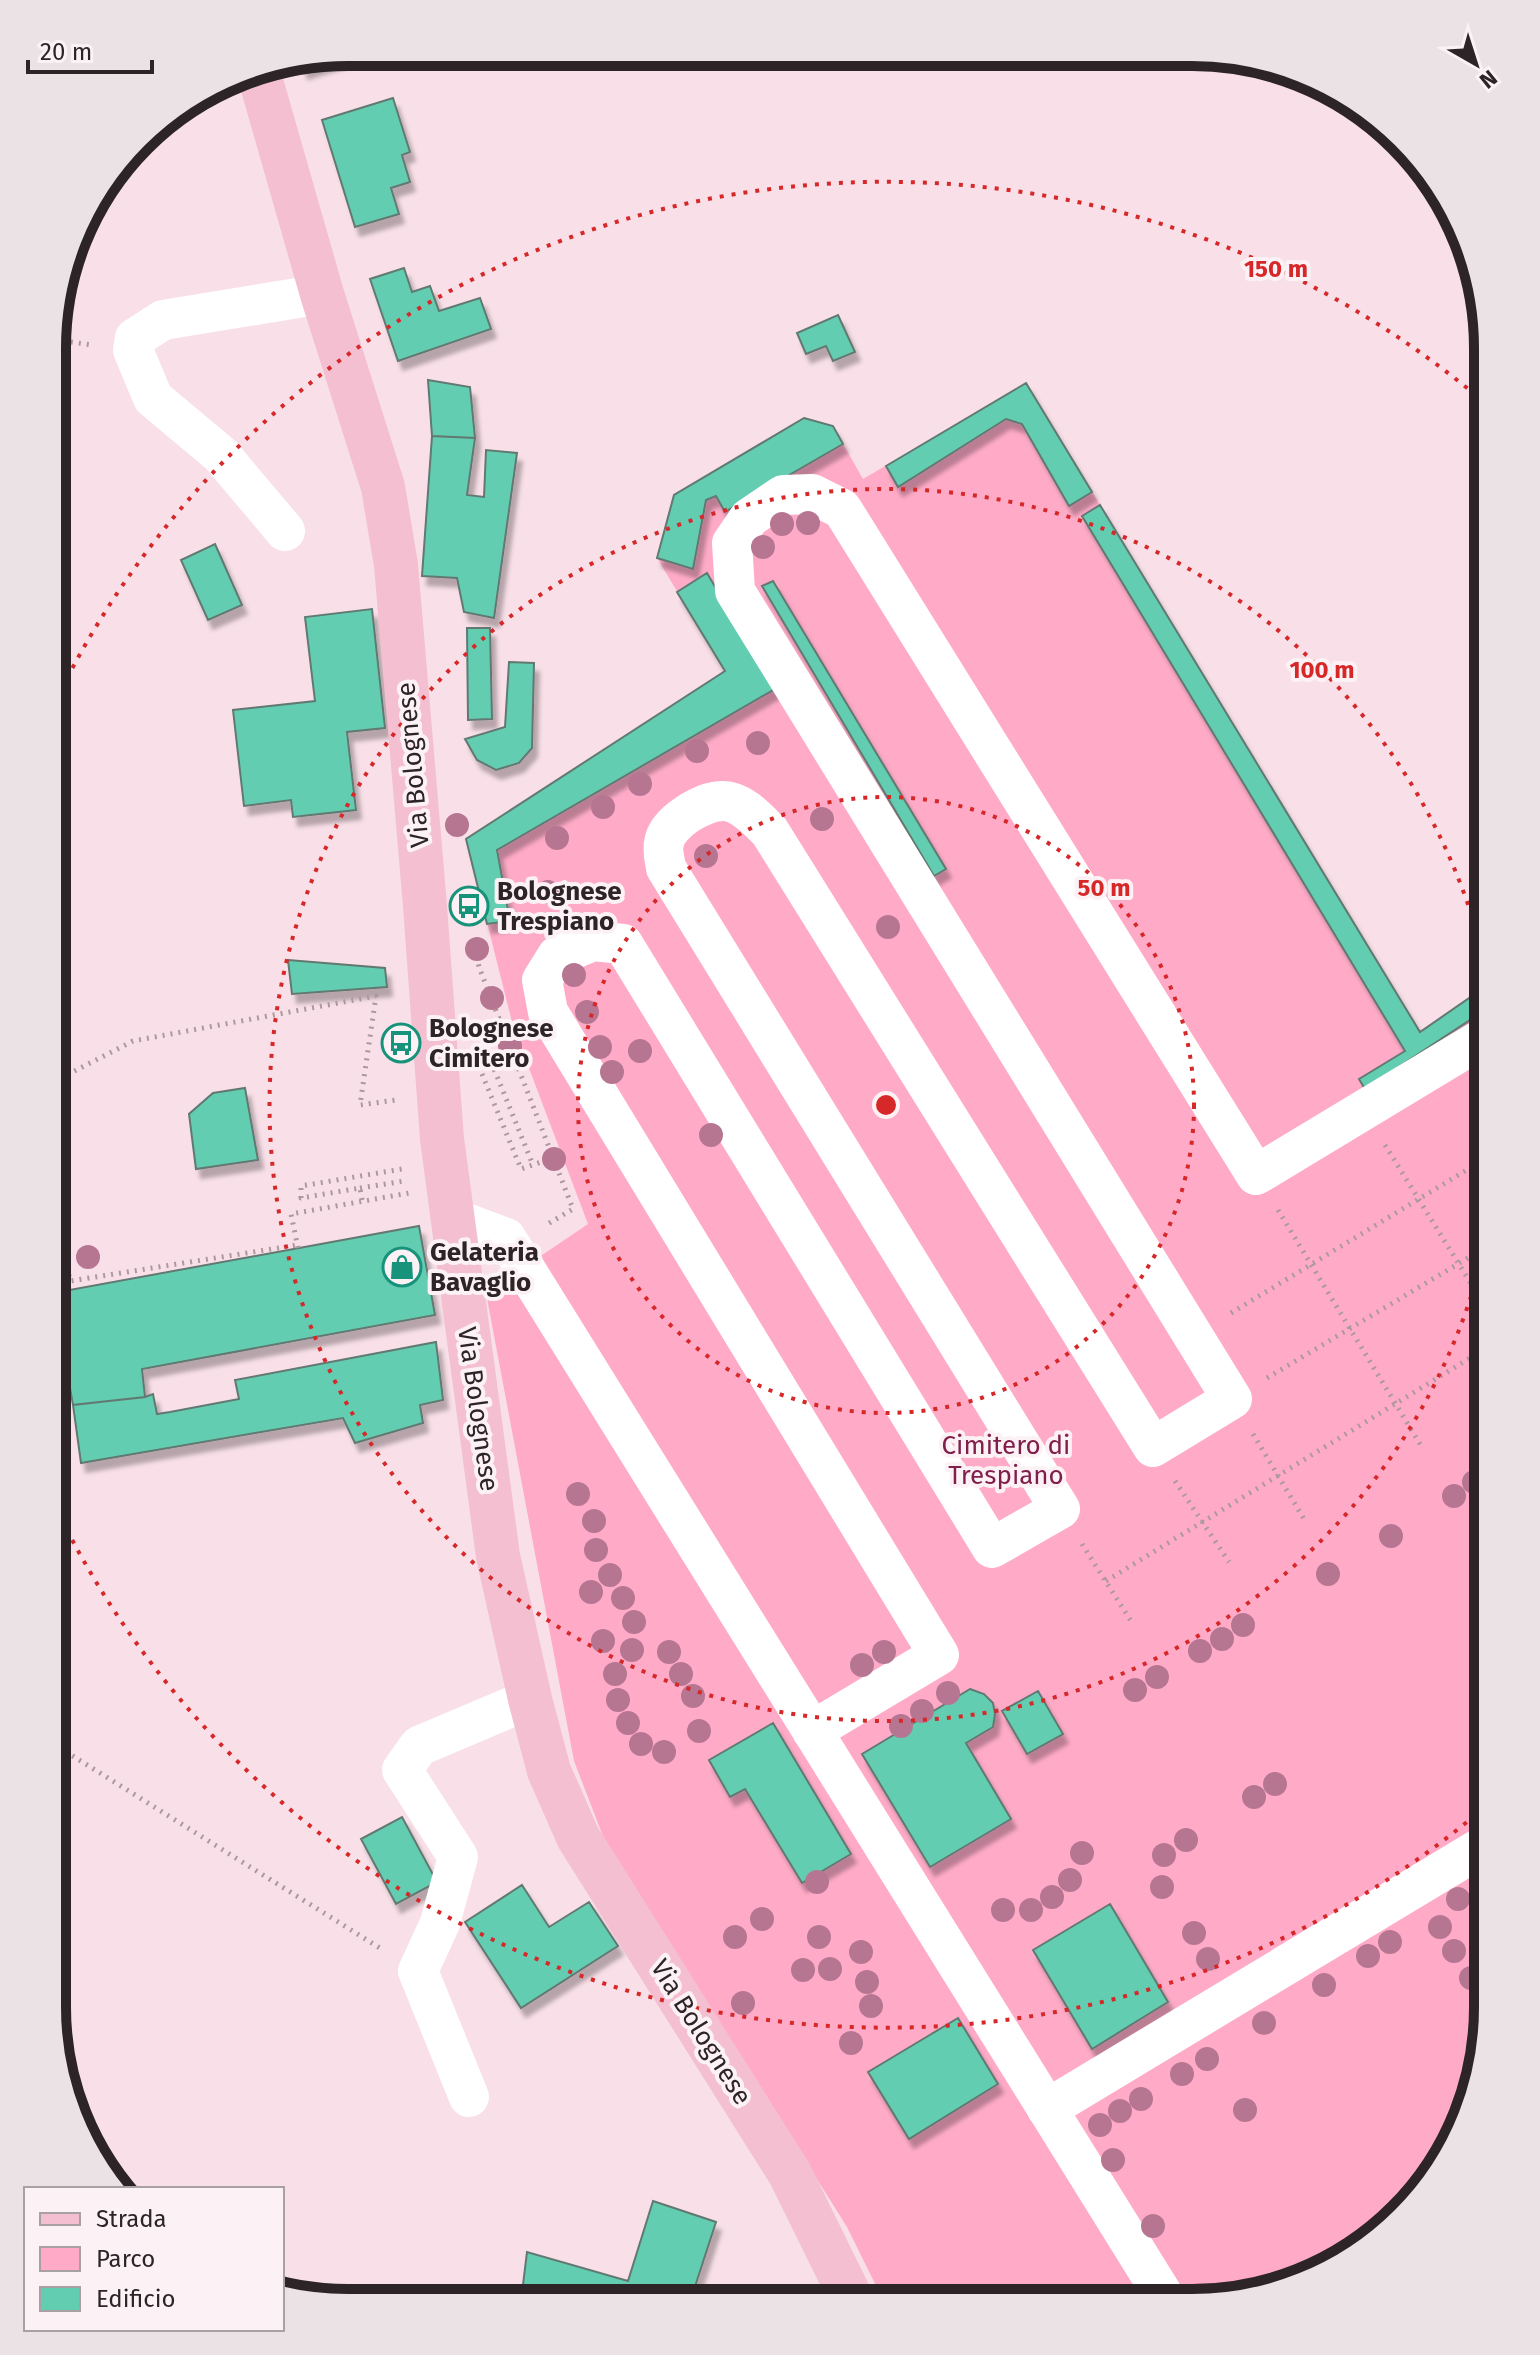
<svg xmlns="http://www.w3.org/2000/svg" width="1540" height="2355" viewBox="0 0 1540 2355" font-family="'Fira Sans',sans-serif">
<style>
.green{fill:#ffabc8}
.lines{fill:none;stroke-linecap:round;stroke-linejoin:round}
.stream{stroke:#d785a1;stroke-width:12}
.building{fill:#63cdb2;stroke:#627972;stroke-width:2;filter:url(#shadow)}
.path{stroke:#ac999f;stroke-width:5;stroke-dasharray:2 6;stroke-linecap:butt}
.minor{stroke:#fff;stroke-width:40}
.major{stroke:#f3bfd1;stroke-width:44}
.tree{fill:#b67692}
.ring{fill:none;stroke:#d62828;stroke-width:4;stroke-dasharray:4 8}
.labels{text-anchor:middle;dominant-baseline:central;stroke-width:8;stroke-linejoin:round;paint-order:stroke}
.street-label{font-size:26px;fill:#2d2427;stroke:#fcf2f5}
.poi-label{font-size:26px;font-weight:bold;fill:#2d2427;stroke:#fcf2f5;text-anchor:start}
.park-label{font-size:26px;fill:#801f4b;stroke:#fcf2f5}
.rim{fill:none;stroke:#2d2427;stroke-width:10}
.centre{fill:#d62828;stroke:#fcf2f5;stroke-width:4}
.ring-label{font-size:24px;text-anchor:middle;font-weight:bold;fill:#d62828;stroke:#fcf2f5;stroke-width:8;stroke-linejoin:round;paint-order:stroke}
</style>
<defs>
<filter id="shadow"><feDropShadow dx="5" dy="9" stdDeviation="2" flood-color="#0004"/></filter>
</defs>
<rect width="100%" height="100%" fill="#f9e0e8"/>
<path class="green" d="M1026,383L1420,1031L1488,985L1487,2027L1472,2103L1427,2187L1373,2242L1306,2280L1193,2303L884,2302L847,2227L606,1844L574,1761L486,1293L588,1224L513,1026L466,839L725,671L657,558L674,495L804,418L833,426L863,479Z"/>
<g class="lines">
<path class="stream" d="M54,886L58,888"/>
</g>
<path class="building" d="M348,52H362L303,70L300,60Z
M393,98L410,152L402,155L410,182L391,188L399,214L355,227L322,120Z
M404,268L412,292L430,286L439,311L480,298L491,329L398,361L370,279Z
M838,315L855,352L833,361L826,346L806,354L797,333Z
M428,380L470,387L475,438L432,436Z
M1026,383L1092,492L1069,506L1022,424L1006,419L898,487L886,466Z
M804,418L833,426L843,444L725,512L716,496L706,500L693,569L657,558L674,495Z
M432,436L475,438L467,495L484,497L486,450L517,453L494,618L464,612L457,578L422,576Z
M1100,505L1420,1032L1488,985V1013L1482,1012L1365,1089L1359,1079L1405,1051L1082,516Z
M215,544L242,605L208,620L181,560Z
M707,573L775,689L497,850L510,921L487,924L466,839L725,671L677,592Z
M773,581L946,869L934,876L762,586Z
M372,609L385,728L347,732L356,810L293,817L291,800L244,806L233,710L315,701L305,617Z
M467,628H490L492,719L468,720Z
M509,662L534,663L532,748L519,763L496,770L477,760L465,739L505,727Z
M288,960L385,968L387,987L292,994Z
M245,1088L258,1160L196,1169L189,1114L213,1093Z
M419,1226L435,1315L142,1369L145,1397L73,1405L53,1293Z
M436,1342L443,1400L420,1405L423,1423L355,1443L343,1418L81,1463L73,1405L145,1397L153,1394L157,1414L170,1412L239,1399L235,1380Z
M970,1689L984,1694L993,1703L995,1714L993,1727L966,1743L1011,1819L930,1867L862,1754Z
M1038,1691L1063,1734L1027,1754L1002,1711Z
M773,1723L851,1854L802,1883L745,1789L730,1797L709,1760Z
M402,1817L437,1882L396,1904L361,1839Z
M522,1885L549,1927L589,1902L618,1946L521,2008L465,1922Z
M1110,1904L1168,2002L1092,2049L1033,1950Z
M958,2018L998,2084L909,2139L868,2072Z
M653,2201L716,2222L690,2302L521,2301L527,2252L628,2281Z"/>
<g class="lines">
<path class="path" d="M55,340L93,345
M473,941L479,967L573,1209L546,1225
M479,1065L490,1059L533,1165
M482,1074L521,1169L553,1158
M53,1082L133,1041L376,996L360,1105L396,1100
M1476,1087L1488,1107
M1385,1145L1488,1311
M53,1180L70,1281L297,1245
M360,1188L404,1181
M362,1200L360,1188L301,1198V1186L402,1169
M1278,1210L1423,1449
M298,1248L291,1214L409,1193
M1231,1313L1488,1157
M1267,1378L1488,1246
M1253,1434L1304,1519
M1175,1481L1229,1562
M1082,1544L1131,1621
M1106,1581L1488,1347
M52,1743L383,1950"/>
<path class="minor" d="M285,531L221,455L153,398L133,350L135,338L163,320L322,294
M453,1218L506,1238L1168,2303
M812,1731L939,1655L548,1012L542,980L557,956L593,941L623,944L992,1548L1060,1509L666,868C665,861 662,850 664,843C667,822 703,801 723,801C742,801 758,820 770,832L1153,1447L1232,1399L735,591L732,543L749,518L783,495L812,494L842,509L1256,1175L1488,1035
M469,2097L418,1971L440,1923L458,1857L402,1770L419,1746L530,1699
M1047,2109L1487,1844"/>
<path class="major" d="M257,67L322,294L383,487L396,565L425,906L442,1139L498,1556L530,1699L549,1771L578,1837L790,2174L853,2302"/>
</g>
<g class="tree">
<circle cx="808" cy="523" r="12"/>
<circle cx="782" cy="524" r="12"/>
<circle cx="763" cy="547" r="12"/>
<circle cx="758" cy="743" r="12"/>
<circle cx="697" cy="751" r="12"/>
<circle cx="640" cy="784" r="12"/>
<circle cx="603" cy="807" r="12"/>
<circle cx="822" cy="819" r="12"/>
<circle cx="457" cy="825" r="12"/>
<circle cx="557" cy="838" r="12"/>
<circle cx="706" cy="856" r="12"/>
<circle cx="548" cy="892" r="12"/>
<circle cx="888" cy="927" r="12"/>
<circle cx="477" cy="949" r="12"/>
<circle cx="574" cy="975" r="12"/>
<circle cx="492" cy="998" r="12"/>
<circle cx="587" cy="1012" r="12"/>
<circle cx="510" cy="1046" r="12"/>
<circle cx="600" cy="1047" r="12"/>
<circle cx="640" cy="1051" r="12"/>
<circle cx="612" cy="1072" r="12"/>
<circle cx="711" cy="1135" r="12"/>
<circle cx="554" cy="1159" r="12"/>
<circle cx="88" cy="1257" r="12"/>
<circle cx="1474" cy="1482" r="12"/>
<circle cx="578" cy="1494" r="12"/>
<circle cx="1454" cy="1496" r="12"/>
<circle cx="594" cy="1521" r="12"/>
<circle cx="1391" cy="1536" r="12"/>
<circle cx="596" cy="1550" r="12"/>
<circle cx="1328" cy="1574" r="12"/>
<circle cx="610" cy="1575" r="12"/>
<circle cx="591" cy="1592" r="12"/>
<circle cx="623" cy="1598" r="12"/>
<circle cx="634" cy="1622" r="12"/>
<circle cx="1243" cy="1625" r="12"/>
<circle cx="1222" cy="1639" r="12"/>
<circle cx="603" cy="1641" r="12"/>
<circle cx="632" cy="1650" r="12"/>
<circle cx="1200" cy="1651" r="12"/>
<circle cx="669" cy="1652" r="12"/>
<circle cx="884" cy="1652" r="12"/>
<circle cx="862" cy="1665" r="12"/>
<circle cx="615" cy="1674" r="12"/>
<circle cx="681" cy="1674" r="12"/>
<circle cx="1157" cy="1677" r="12"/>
<circle cx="1135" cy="1690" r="12"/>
<circle cx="948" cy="1693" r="12"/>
<circle cx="693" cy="1696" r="12"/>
<circle cx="618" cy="1700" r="12"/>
<circle cx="922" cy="1711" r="12"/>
<circle cx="628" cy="1723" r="12"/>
<circle cx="901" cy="1726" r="12"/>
<circle cx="699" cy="1731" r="12"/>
<circle cx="641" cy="1744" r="12"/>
<circle cx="664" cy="1752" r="12"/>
<circle cx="1275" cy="1784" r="12"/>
<circle cx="1254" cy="1797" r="12"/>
<circle cx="1186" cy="1840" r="12"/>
<circle cx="1082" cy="1853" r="12"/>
<circle cx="1164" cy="1855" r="12"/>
<circle cx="1070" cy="1880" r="12"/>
<circle cx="817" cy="1882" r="12"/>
<circle cx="1162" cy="1887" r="12"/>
<circle cx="1052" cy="1897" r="12"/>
<circle cx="1458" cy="1899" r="12"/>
<circle cx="1003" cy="1910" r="12"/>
<circle cx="1031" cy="1910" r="12"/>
<circle cx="762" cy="1919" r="12"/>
<circle cx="1440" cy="1927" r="12"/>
<circle cx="1194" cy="1933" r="12"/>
<circle cx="735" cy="1937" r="12"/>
<circle cx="819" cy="1937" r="12"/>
<circle cx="1390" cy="1942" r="12"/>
<circle cx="1454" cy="1951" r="12"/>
<circle cx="861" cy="1952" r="12"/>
<circle cx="1368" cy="1956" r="12"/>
<circle cx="1208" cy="1959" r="12"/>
<circle cx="830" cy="1969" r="12"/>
<circle cx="803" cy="1970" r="12"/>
<circle cx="1471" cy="1978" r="12"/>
<circle cx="867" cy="1982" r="12"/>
<circle cx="1324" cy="1985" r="12"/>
<circle cx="743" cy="2003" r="12"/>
<circle cx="871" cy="2006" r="12"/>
<circle cx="1264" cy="2023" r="12"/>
<circle cx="851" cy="2043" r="12"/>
<circle cx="1207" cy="2059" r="12"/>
<circle cx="1182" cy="2074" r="12"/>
<circle cx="1141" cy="2099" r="12"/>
<circle cx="1245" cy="2110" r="12"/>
<circle cx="1120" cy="2111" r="12"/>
<circle cx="1100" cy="2125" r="12"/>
<circle cx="1113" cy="2160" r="12"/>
<circle cx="1153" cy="2226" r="12"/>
</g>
<g class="ring">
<circle cx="886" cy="1105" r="308"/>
<path d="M1487 1238A616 616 0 1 1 1487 972"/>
<path d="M1485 1807A923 923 0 0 1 53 1502M56 700A923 923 0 0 1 1485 403"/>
</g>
<defs>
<g id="bus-ring" transform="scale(2)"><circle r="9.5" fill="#fcf2f5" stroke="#16937a" stroke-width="1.5"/><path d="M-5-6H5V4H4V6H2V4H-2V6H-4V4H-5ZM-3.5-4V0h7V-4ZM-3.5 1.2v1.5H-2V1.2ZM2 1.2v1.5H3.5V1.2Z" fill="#16937a"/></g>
<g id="shop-ring" transform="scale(2)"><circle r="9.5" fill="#fcf2f5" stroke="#16937a" stroke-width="1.5"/><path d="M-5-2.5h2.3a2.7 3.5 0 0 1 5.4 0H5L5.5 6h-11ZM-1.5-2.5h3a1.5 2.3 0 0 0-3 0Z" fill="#16937a"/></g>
</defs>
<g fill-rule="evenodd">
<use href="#bus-ring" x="469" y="906"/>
<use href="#bus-ring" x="401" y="1043"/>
<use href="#shop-ring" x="402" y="1267"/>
</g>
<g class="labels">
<g class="street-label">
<text transform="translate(413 765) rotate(-95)">Via Bolognese</text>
<text transform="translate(478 1409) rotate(82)">Via Bolognese</text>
<text transform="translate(701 2032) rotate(58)">Via Bolognese</text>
</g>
<g class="poi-label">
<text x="497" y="891">Bolognese<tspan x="497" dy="30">Trespiano</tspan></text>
<text x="429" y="1028">Bolognese<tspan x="429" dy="30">Cimitero</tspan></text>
<text x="430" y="1252">Gelateria<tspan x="430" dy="30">Bavaglio</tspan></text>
</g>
<g class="park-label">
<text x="1006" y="1445">Cimitero di<tspan x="1006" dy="30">Trespiano</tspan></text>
</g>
</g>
<path d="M0 0H1540V2355H0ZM348 66H1192A282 282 0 0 1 1474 348V2007A282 282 0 0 1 1192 2289H348A282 282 0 0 1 66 2007V348A282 282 0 0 1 348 66Z" fill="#ebe2e5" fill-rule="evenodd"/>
<path class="rim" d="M348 66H1192A282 282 0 0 1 1474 348V2007A282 282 0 0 1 1192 2289H348A282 282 0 0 1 66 2007V348A282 282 0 0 1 348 66Z"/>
<circle cx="886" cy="1105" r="12" class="centre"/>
<g class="ring-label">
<text x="1276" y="277">150 m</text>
<text x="1322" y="678">100 m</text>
<text x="1104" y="896">50 m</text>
</g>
<rect x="24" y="2187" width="260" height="144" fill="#fcf2f5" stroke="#a9a0a3" stroke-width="2"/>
<rect x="40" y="2213" width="40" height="12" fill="#f3bfd1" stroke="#a9a0a3" stroke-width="2"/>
<text x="96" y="2227" font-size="24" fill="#2d2427">Strada</text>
<rect x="40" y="2247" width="40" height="24" fill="#ffabc8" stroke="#a9a0a3" stroke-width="2"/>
<text x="96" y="2267" font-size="24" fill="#2d2427">Parco</text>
<rect x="40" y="2287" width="40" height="24" fill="#63cdb2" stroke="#a9a0a3" stroke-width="2"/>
<text x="96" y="2307" font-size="24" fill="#2d2427">Edificio</text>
<g transform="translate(1476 64) rotate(141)" stroke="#fcf2f5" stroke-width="6" paint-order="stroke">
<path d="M0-6L14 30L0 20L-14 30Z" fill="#2d2427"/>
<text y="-12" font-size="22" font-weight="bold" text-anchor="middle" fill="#2d2427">N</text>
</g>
<path d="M28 60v12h124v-12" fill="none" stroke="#2d2427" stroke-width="4"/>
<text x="40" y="60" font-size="24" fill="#2d2427" stroke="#fcf2f5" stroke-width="6" paint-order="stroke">20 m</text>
</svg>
